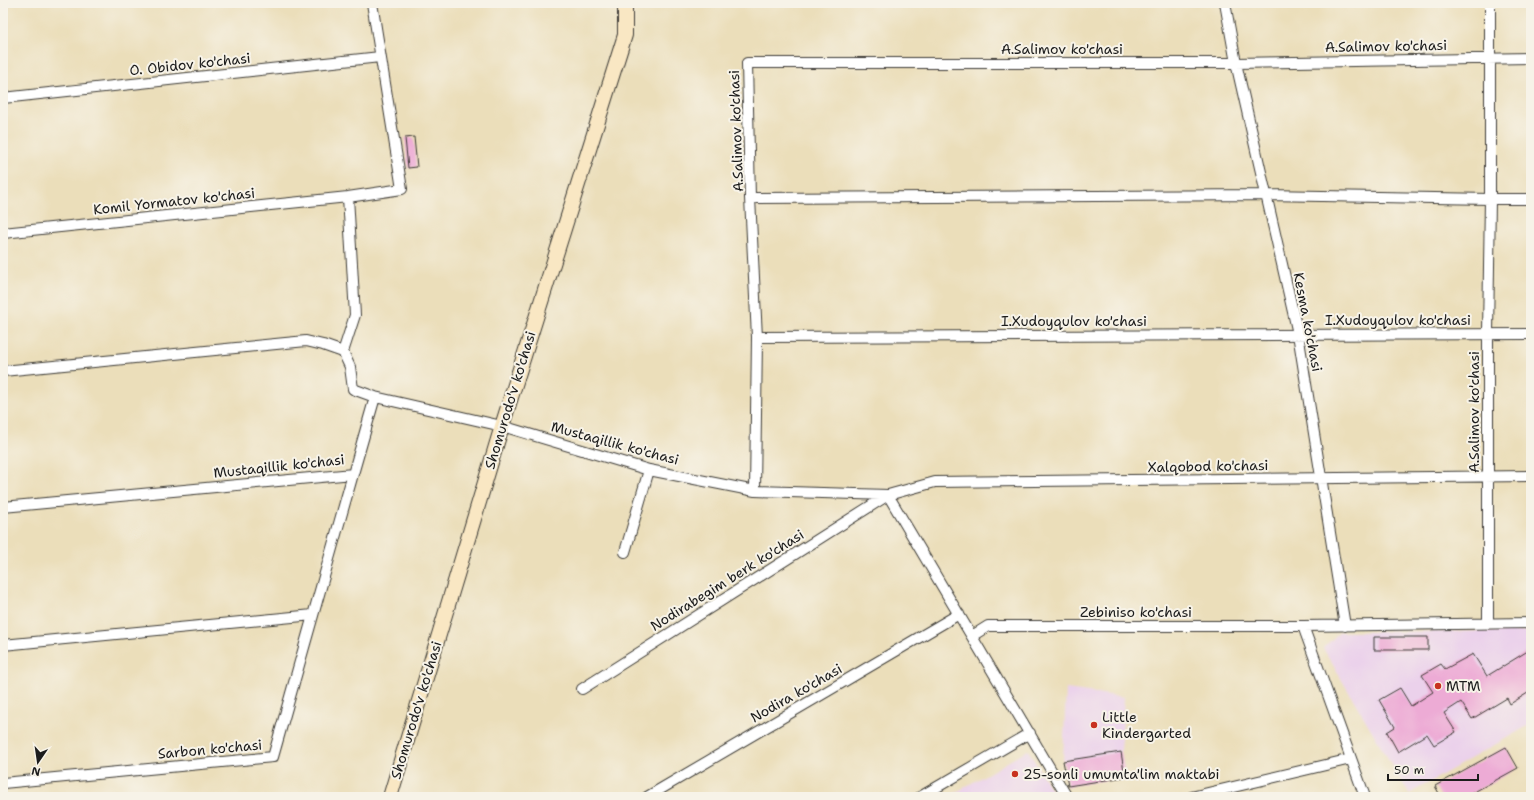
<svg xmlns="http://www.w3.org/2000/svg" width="1534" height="800" viewBox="0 0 1534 800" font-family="'Shantell Sans',sans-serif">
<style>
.built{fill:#ebd1eb}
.building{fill:#edabd5}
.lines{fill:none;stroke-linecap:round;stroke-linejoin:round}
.street-casing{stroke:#3b3934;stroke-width:12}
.secondary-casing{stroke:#3b3934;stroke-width:16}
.street{stroke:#fff;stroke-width:10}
.secondary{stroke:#f9e7c3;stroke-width:14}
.poi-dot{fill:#c8321e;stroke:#f7f3e8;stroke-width:1.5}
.labels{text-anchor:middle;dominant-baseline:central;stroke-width:4;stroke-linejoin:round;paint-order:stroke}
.street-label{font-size:14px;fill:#1c1c1c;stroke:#f7f3e8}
.poi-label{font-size:14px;fill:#1c1c1c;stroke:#f7f3e8;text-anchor:start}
</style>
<rect width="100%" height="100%" fill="#f7f3e8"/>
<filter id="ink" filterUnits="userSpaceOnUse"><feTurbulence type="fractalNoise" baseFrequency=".025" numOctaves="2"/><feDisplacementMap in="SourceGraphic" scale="8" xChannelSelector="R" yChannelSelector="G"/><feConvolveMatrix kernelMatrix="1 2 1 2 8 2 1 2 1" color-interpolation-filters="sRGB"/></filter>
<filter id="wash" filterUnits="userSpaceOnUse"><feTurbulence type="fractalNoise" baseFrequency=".012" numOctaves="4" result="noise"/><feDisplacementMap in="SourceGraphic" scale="16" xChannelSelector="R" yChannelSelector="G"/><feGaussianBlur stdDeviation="0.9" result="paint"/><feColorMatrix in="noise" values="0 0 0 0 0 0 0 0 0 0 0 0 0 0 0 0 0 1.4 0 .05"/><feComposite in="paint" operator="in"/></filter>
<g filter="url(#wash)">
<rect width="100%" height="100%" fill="#ebdeba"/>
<path class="built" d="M1531,631V724L1409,794L1323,648L1340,632Z
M1066,689L1124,697L1121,752L1125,777L1067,786L1063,761Z
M1028,750L1055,797H948Z"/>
<g id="blocks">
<path class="building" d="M414,137L417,167L408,168L405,138Z
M1374,637H1428V650H1374Z
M1531,649V691L1510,704L1507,698L1472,719L1461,702L1444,713L1456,732L1434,745L1427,734L1398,752L1387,732L1395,727L1379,700L1400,688L1411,706L1433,692L1422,675L1441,664L1445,669L1473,654L1487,676Z
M1506,747L1518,768L1465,797H1441L1435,786Z
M1121,752L1125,777L1068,786L1063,761Z"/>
</g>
</g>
<g filter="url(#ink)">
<use href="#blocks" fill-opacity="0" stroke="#3b3934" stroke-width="1"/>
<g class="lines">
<g class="street-casing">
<path id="street" d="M1225,3L1236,63L1298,334L1345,626
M1490,3V199H1531
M3,98L380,57
M348,197L355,315L343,352L350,367L353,389L375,397
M750,198L757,337L1531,334
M3,233L348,197L402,189L372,3
M757,337L755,491L888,495
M3,371L306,341L323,345L343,352
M888,495L1067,797
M3,507L353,474L375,397L502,426L649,470L755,491
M625,552L649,470
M1488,624V334L1490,199L1266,195L750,198L747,63H1236L1531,58
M1303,626L1365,797
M972,636L988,626H1303L1531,623
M3,645L313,615
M582,689L888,495L935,482L1531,476
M3,783L273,757L353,474
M647,797L959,614
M920,797L1030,733
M1191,797L1351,759"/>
</g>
<g class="secondary-casing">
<path id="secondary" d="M390,797L502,426L625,35V3"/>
</g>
<use href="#street" class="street"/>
<use href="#secondary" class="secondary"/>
</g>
</g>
<g class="poi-dot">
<circle cx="1438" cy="686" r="4"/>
<circle cx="1094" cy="725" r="4"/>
<circle cx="1015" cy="774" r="4"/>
</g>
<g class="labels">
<g class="street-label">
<text transform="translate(1386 46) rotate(-1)">A.Salimov ko'chasi</text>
<text x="1062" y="49">A.Salimov ko'chasi</text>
<text transform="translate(190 64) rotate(-6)">O. Obidov ko'chasi</text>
<text transform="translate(736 131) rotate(-92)">A.Salimov ko'chasi</text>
<text transform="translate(174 201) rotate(-6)">Komil Yormatov ko'chasi</text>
<text x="1398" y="320">I.Xudoyqulov ko'chasi</text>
<text x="1074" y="321">I.Xudoyqulov ko'chasi</text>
<text transform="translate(1308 322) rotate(79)">Kesma ko'chasi</text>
<text transform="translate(510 400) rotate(-73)">Shomurodo'v ko'chasi</text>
<text transform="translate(1474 412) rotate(-90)">A.Salimov ko'chasi</text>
<text transform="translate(615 443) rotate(15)">Mustaqillik ko'chasi</text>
<text transform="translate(279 466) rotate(-6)">Mustaqillik ko'chasi</text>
<text transform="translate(1208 466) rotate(-1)">Xalqobod ko'chasi</text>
<text transform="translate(727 580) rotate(-32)">Nodirabegim berk ko'chasi</text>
<text x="1136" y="612">Zebiniso ko'chasi</text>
<text transform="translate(796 693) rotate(-30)">Nodira ko'chasi</text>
<text transform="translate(416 710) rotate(-73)">Shomurodo'v ko'chasi</text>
<text transform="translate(210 749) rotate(-5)">Sarbon ko'chasi</text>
</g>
<g class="poi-label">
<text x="1446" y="686">MTM</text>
<text x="1102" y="717">Little<tspan x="1102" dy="16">Kindergarted</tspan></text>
<text x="1023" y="774">25-sonli umumta'lim maktabi</text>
</g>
</g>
<rect width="1534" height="800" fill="none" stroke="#f7f3e8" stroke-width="16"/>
<g transform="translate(38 762) rotate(193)" stroke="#f7f3e8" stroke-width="3" paint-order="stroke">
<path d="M0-3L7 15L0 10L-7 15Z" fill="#1c1c1c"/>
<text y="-6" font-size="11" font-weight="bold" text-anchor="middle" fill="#1c1c1c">N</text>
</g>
<path d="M1388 774v6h90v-6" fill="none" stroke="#1c1c1c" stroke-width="2"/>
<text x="1394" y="774" font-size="12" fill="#1c1c1c" stroke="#f7f3e8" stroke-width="3" paint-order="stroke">50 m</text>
</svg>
